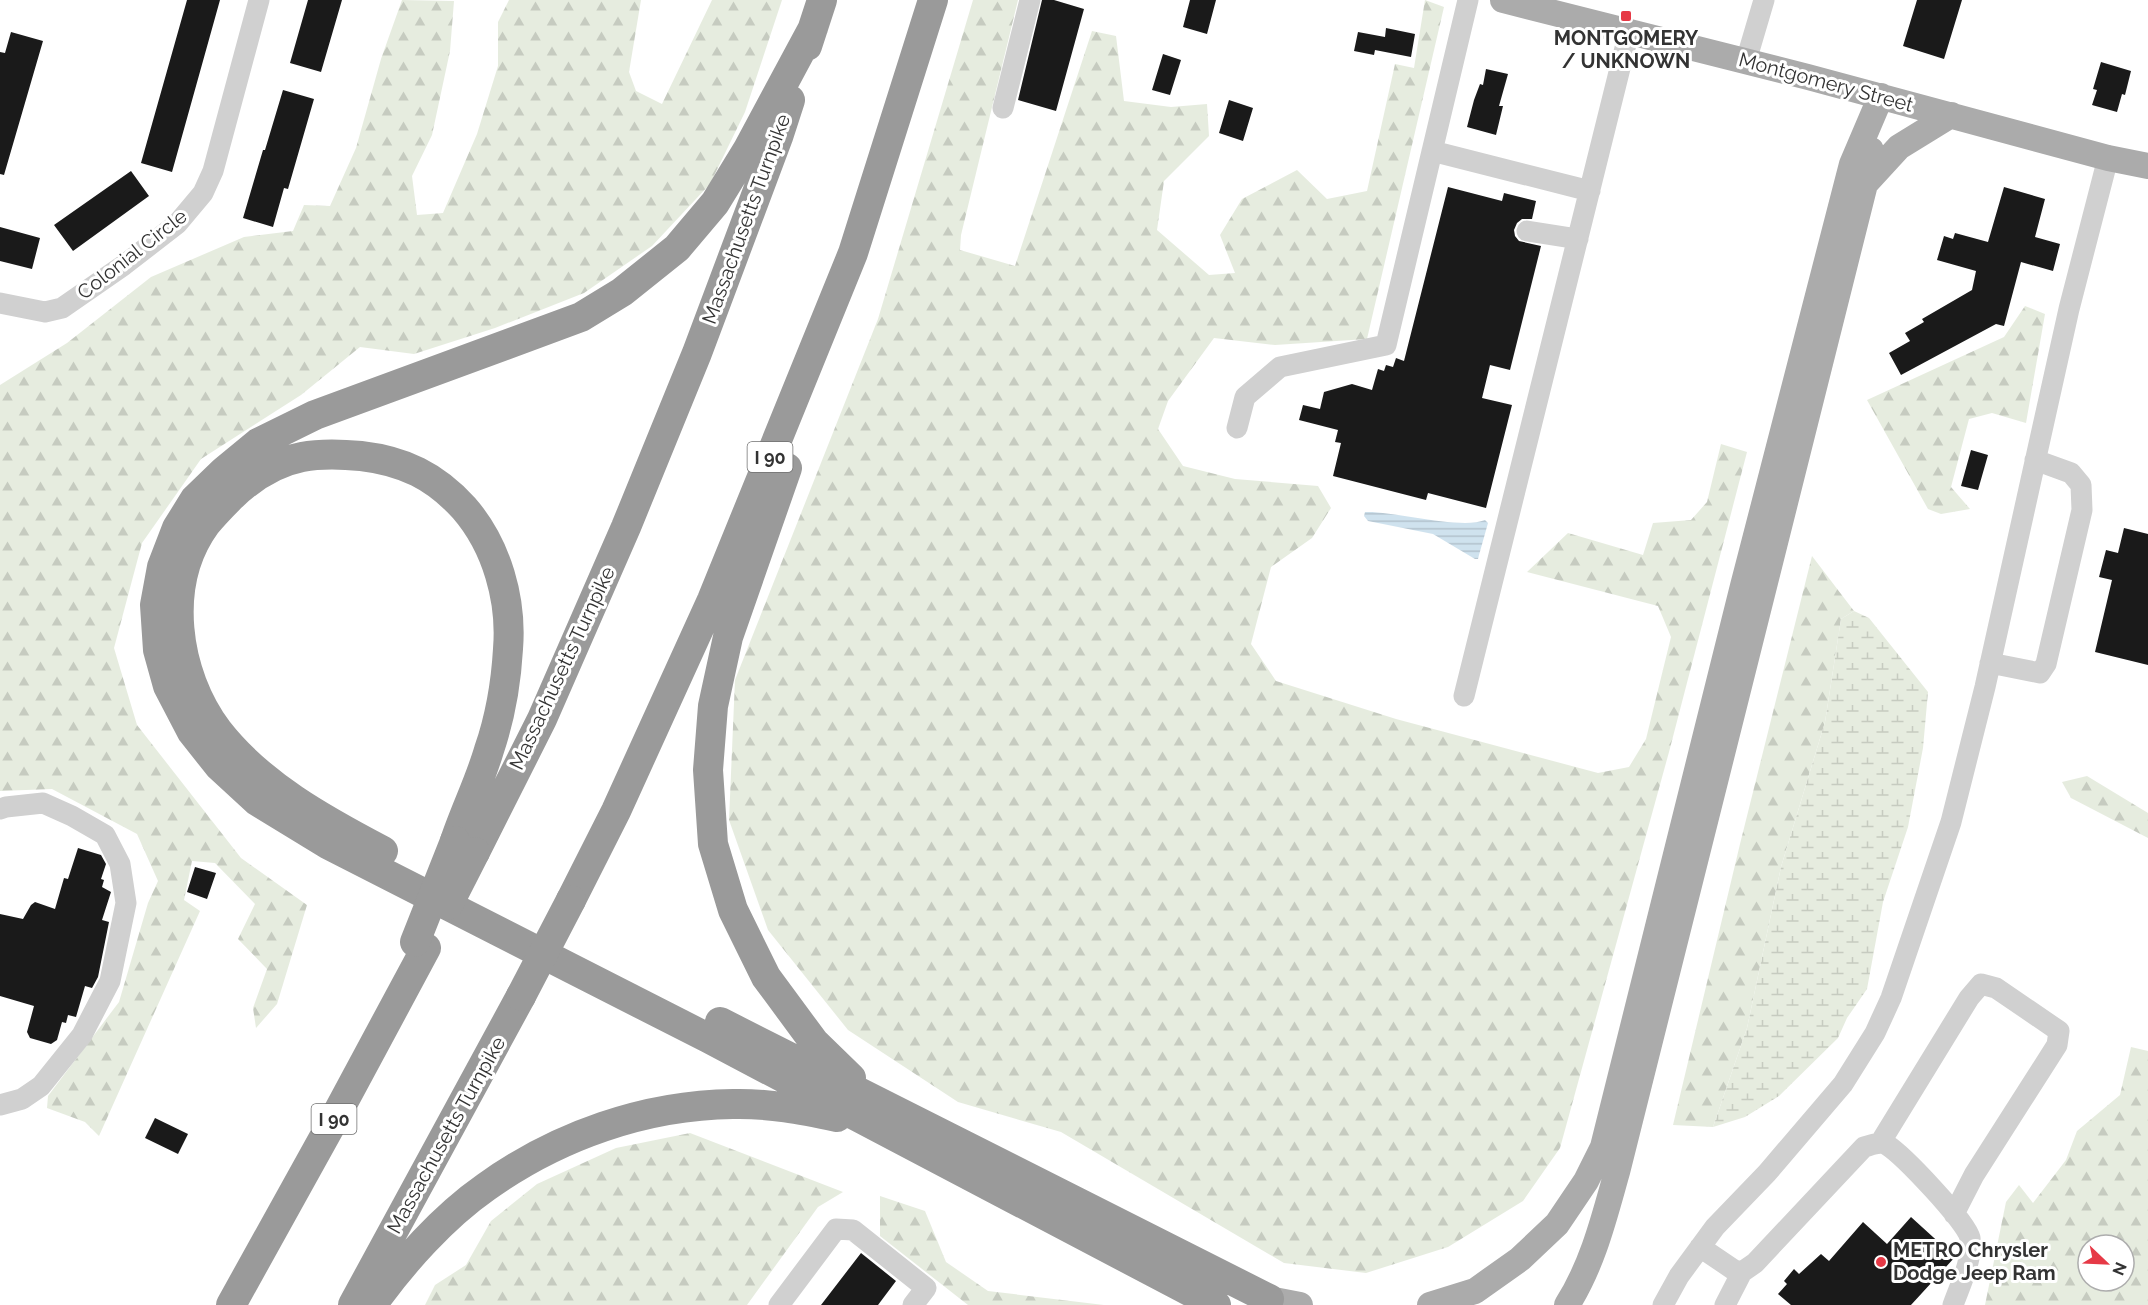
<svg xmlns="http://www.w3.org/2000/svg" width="2148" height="1305" viewBox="0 0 2148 1305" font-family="Raleway,sans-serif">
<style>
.forest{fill:url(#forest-firs);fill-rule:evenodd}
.wetland{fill:url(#wetland-marsh)}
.water{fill:url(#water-rules)}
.building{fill:#1a1a1a}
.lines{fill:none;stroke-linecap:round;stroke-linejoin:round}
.minor{stroke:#d0d0d0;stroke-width:21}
.major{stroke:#ababab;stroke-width:26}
.highway{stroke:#9a9a9a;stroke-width:30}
.highway-bridge{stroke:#9a9a9a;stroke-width:30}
.poi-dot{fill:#e63946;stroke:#fff;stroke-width:2}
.labels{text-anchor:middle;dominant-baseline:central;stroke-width:6;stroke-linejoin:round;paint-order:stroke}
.shield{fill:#fff;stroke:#707070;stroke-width:1.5}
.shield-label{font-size:18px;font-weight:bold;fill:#333}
.poi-label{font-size:20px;font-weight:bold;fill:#333;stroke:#fff}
.street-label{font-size:20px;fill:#333;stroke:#fff}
</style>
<defs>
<pattern id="forest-firs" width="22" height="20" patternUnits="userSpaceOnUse" patternTransform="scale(1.5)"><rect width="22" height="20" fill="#e6ecdf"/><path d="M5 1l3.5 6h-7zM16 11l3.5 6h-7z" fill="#c6cbc0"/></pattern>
<pattern id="wetland-marsh" width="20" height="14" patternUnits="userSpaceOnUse" patternTransform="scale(1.5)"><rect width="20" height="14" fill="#e6ecdf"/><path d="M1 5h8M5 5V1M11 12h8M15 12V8" fill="none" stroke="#c6cbc0"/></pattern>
<pattern id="water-rules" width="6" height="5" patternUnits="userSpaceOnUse" patternTransform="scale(1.5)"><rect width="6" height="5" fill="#cfe2ee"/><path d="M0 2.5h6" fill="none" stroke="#b2c2cd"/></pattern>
</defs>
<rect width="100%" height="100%" fill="#fff"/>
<path class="forest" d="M402,0L454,1L450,51L432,135L412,176L417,215L443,213L477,134L498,66V22L509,0H641L629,72L636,91L662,104L712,0H782L745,112L710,184L652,246L584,293L495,328L414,354L360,347L301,395L201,459L142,543L114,648L137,725L241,858L307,905L277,1004L256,1028L253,1008L267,969L238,939L255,904L215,863L192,861L184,900L200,911L99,1136L85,1122L47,1108L48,1096L119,1002L148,903L158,881L137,834L52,789L0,791V385L67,343L151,277L244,237L293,231L304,205L330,206L356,148L381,59Z
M973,0H1018L961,235L960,250L1015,266L1092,31L1116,36L1124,101L1171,107L1207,104L1209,136L1164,181L1157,230L1209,275L1235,273L1220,235L1242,199L1297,170L1327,199L1367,191L1395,64L1414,68L1425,0L1444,7L1367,339L1275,345L1214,338L1168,401L1158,429L1183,466L1235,479L1318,486L1331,508L1312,538L1271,567L1251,644L1276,681L1396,719L1598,773L1629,767L1646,739L1671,637L1658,606L1527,572L1568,533L1643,555L1653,523L1691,520L1707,502L1721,444L1747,452L1669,752L1560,1148L1523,1201L1448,1247L1366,1273L1284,1263L1061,1132L958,1102L848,1030L768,930L729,820L735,680L878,319Z
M2025,306L2045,314L2026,423L1992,413L1969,419L1951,487L1970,509L1941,514L1928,509L1867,400L2004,337Z
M1812,556L1854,611L1841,619L1825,722L1781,867L1747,1028L1713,1127L1673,1125L1740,844Z
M2087,776L2148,813V838L2071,798L2062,782Z
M2131,1047L2148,1051V1305H1985L2006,1202L2019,1185L2033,1203L2066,1160L2077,1131L2120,1095ZM2088,1245H2124V1281H2088Z
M690,1133L843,1192L818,1207L747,1305H425L435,1285L466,1265L491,1221L537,1184L616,1148Z
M880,1196L925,1211L946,1262L988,1291L1104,1305H968L880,1236Z"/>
<path class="wetland" d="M1854,611L1869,618L1928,692L1923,748L1908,827L1883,902L1867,989L1847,1018L1838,1038L1779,1096L1745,1117L1713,1127L1747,1028L1781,867L1825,722L1841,619Z"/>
<path class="water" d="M1365,512C1395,511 1461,530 1485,520L1488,523L1479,555L1478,559H1475L1433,534L1368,521L1364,516Z"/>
<path class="building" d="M187,0H220L172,172L141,163Z
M308,0H342L321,72L290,63Z
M1042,0H1054L1084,9L1056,111L1018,100Z
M1190,0H1216L1207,34L1183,27Z
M1917,0H1962L1944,59L1903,46Z
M1386,28L1415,34L1411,57L1375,50L1374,55L1354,51L1358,32L1385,37Z
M11,32L43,41L4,175L0,174V52L5,53Z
M1163,54L1181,60L1170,95L1152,90Z
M2101,62L2131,71L2125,95L2122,94L2117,112L2092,105L2097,90L2093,89Z
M1486,69L1508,74L1499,106H1503L1496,135L1467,127L1474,100L1480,84L1483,85Z
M283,90L314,99L288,189L284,188L273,227L243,218L263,150H265Z
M1229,100L1253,108L1243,141L1219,133Z
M131,171L149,196L73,251L54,225Z
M1448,187L1502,201L1504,193L1536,201L1532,219H1522L1517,223L1514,230L1515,236L1519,241L1541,246L1510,370L1490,365L1482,398L1512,405L1486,508L1428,493L1426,500L1333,476L1341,443L1335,442L1338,430L1299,420L1303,405L1320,409L1324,392L1352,384L1372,390L1378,369L1384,371L1386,365L1393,367L1396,358L1404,361Z
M2004,187L2045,199L2035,237L2060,244L2053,271L2021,262L2004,326L1996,324L1901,375L1889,353L1910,341L1905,333L1924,322L1922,319L1972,290L1976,271L1937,260L1944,236L1953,239L1955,233L1988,242Z
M0,227L40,238L32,269L0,261Z
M1971,450L1988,455L1978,490L1961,486Z
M2124,528L2148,534V665L2095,652L2112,580L2099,577L2106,550L2118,553Z
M78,848L101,855L106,864L101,879L104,880L102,887L111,892L102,920L109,922L98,977L92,988L85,986L76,1017L68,1015L66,1023L62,1022L57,1040L51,1044L30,1038L27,1032L34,1006L0,996V914L23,919L31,905L35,902L55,909L64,878L68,879Z
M195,867L216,873L207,899L187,892Z
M155,1118L188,1134L178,1154L145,1138Z
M1911,1217L1955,1257L1911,1305H1791L1778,1294L1787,1284L1784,1281L1794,1269L1799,1274L1821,1254L1829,1261L1863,1222L1887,1244Z
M861,1253L896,1281L878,1305H821Z"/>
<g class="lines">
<path class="minor" d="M1746,61L1764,0
M1003,108L1030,0
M1432,151L1590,191
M1527,231L1578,239
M0,303L45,312L62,308L124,265L177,224L203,193L213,171L259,0
M1237,428L1245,397L1280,367L1386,345L1468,0
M1990,663L2040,673L2046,664L2082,510L2081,485L2071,473L2035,460
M1464,696L1629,32
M0,809L6,807L43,803L72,816L105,835L120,864L126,903L110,981L82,1035L41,1086L22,1099L0,1105
M1880,1143L1969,998L1981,984L1996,988L2059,1031L2057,1045L1974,1175L1954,1214
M1700,1247L1734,1270L1742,1272L1755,1263L1864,1147C1872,1145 1880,1141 1887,1145C1903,1155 1966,1221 1970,1238C1973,1260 1960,1285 1953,1305
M779,1305L836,1229L853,1230L926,1288L913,1305
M1663,1305L1679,1276L1715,1227L1767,1173L1843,1084L1875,1033L1891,998L1951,822L1985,687L2069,309L2108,158
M1725,1305L1742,1272"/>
<path class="major" d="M1503,0L1808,77L2108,158L2148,166
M1865,184L1899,147L1951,115
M1269,1299L1300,1305
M1430,1305L1475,1291L1520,1259L1557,1224L1586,1181L1603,1147L1743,586L1852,164L1881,96
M1567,1305C1593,1264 1604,1218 1617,1172L1865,184L1871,150"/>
<path class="highway" d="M813,28L748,149L715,203L677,248L622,292L581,317L315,415L258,443L224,471L195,499L177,528L162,567L155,605L158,650L168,686L192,732L219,766L257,801L329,845L708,1038L1216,1305
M807,46L822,0
M787,468L728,637L713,706L708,770L713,844L733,910L766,977L814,1042L851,1078
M383,851C324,820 260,785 218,731C175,674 162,584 206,524C214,514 223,505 232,496C251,478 276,462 302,457C322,453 341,454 361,456C404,461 435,476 464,508C497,546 512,600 508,649C506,684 500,718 489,750C480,781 465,811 455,841
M475,852L542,719L626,527L697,353L778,137L790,100
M571,900L616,811L712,600L853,253L933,0
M720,1022L1269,1299
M231,1305L332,1123L426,948
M353,1305L521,996
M372,1305C402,1263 443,1217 486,1187C557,1136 645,1105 733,1104C768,1103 803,1110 837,1117"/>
<path class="highway-bridge" d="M448,905L475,852
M415,942L455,841
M521,996L571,900"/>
</g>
<g class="poi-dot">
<rect x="1620" y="10" width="12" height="12" rx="3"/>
<circle cx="1881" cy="1262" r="6"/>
</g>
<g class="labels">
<g class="shield">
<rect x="747.5" y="442" width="45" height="30" rx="4.5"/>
<rect x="311.5" y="1104" width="45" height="30" rx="4.5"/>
</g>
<g class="shield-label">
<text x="770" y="457">I 90</text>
<text x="334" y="1119">I 90</text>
</g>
<g class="poi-label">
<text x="1626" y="38">MONTGOMERY<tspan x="1626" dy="23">/ UNKNOWN</tspan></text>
<text x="1893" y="1250" text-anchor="start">METRO Chrysler<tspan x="1893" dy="23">Dodge Jeep Ram</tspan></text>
</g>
<g class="street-label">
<text transform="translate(1826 82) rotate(15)">Montgomery Street</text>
<text transform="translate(746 219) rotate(-70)">Massachusetts Turnpike</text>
<text transform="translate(132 254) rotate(-38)">Colonial Circle</text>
<text transform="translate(562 668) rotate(-65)">Massachusetts Turnpike</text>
<text transform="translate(446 1135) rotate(-61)">Massachusetts Turnpike</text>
</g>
</g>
<g transform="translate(2106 1263) rotate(113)"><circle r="28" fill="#ffffff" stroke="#adadad" stroke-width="1.5"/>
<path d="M0-4.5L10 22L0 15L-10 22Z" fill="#e63946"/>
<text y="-9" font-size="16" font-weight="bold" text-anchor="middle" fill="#333333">N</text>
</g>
</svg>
